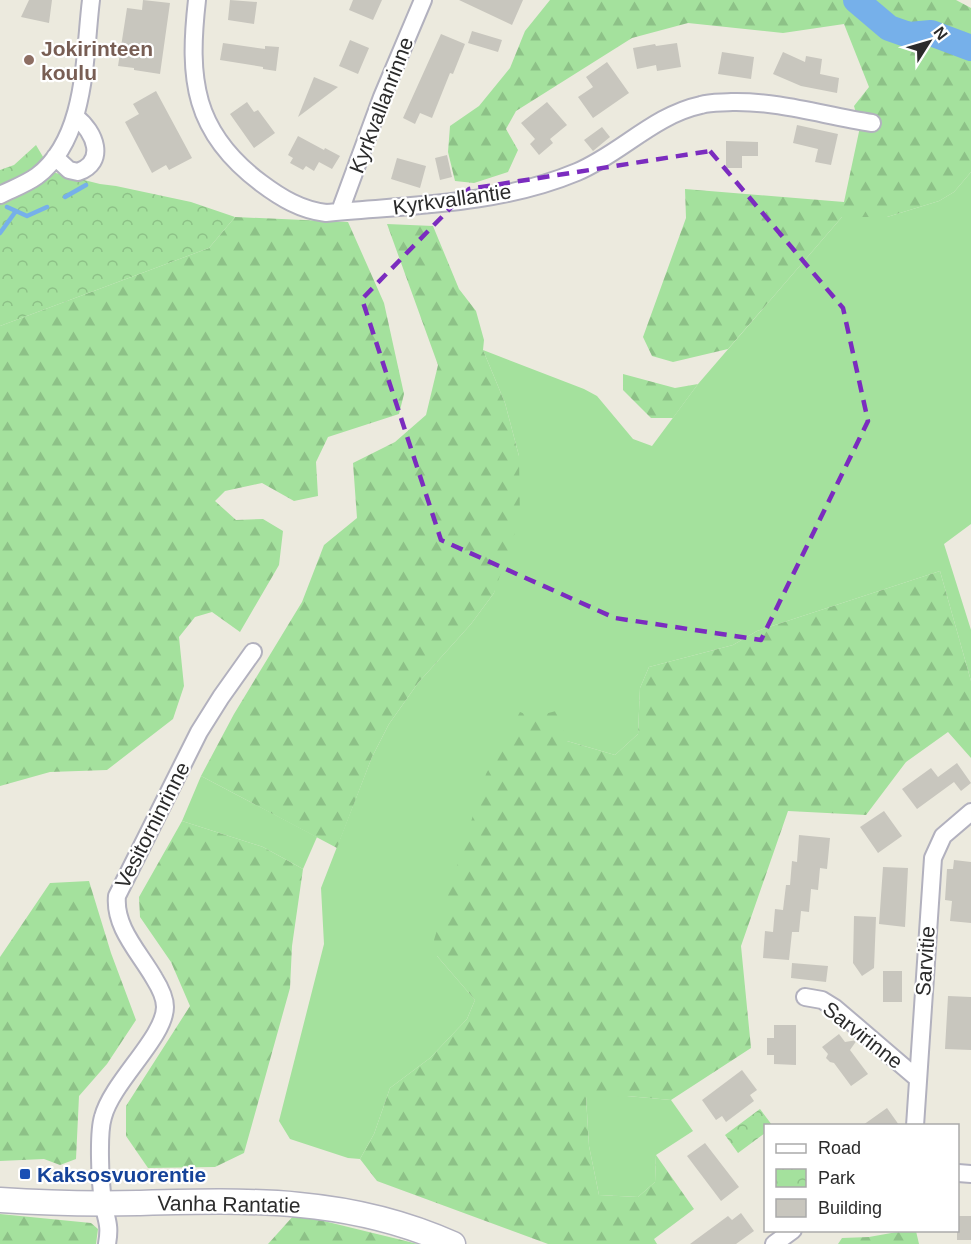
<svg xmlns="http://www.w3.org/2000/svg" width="971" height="1244" viewBox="0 0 971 1244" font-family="Arial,sans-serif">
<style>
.grass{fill:#a4e19d}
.forest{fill:url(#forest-firs)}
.park{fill:url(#park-crowns)}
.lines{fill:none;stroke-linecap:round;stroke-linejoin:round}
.stream{stroke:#76b0ea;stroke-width:4.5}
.river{stroke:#76b0ea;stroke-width:26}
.building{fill:#c8c6be}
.street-casing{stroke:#b2b1be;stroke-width:20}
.secondary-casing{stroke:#b2b1be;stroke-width:27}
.street{stroke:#fff;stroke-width:16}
.secondary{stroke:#fff;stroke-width:24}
.marked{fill:none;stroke:#7b2cbf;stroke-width:4.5;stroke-dasharray:12 8;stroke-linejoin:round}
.education-dot{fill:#8d6e63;stroke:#fff;stroke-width:2}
.transit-dot{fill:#1a4fb4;stroke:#fff;stroke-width:2}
.labels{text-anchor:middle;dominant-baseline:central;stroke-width:4.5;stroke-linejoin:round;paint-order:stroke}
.education-label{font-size:21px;font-weight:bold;fill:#785e54;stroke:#fff;text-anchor:start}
.street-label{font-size:21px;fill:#2b2b2b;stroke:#fff}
.transit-label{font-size:21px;font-weight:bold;fill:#164399;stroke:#fff;text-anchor:start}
</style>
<defs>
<pattern id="forest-firs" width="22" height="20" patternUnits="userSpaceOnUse" patternTransform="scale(1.5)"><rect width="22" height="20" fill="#a4e19d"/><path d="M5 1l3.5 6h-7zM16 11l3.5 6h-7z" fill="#8dc187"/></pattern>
<pattern id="park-crowns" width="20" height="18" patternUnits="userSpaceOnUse" patternTransform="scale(1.5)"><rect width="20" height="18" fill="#a4e19d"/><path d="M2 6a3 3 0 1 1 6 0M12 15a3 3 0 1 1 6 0" fill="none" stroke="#8dc187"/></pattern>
</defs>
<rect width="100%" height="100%" fill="#eceade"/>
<path class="grass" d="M971,172V524L944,544L971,630V681L940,571L757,631L733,645L649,667L640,688L638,734L615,755L567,741L437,956L475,1000L467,1019L430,1058L390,1088L374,1134L360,1159L348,1158L290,1139L279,1121L324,944L321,888L372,757L389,724L418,683L471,624L494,593L519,456L505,403L483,350L584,389L597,396L633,439L652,446L698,384L842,217H887L939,201L954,192Z
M201,776L317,837L303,869L263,847L182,821Z
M586,1096H627L671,1100L693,1131L656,1155L655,1182L638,1197L599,1195L589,1146Z"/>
<path class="forest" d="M550,0H956L971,8V172L954,192L939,201L887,217H842L728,349L673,362L652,356L643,337L686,218L685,189L844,202L860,127L854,106L869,87L844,24L783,33L688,23L632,38L516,111L506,129L518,150L508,172L474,183L455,181L448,152L450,126L479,106L510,68L525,31Z
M235,217L348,222L384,303L404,394L399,414L328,437L316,462L318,496L294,501L262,483L225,491L215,501L236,520L263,519L283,531L279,565L240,632L212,612L195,617L179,637L184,686L173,719L107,770L50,772L0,786V326L209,248Z
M387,224L433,226L459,289L476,311L484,340L483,350L505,403L519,456L520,518L494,593L471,624L418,683L389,724L372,757L337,848L201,776L234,714L302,602L324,545L357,518L353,463L395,442L426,415L438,365Z
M623,374L675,388L698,384L673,418H651L623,390Z
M940,571L971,681V758L948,732L906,762L866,815L788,811L741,946L751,1048L671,1100L627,1096L586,1097L589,1146L599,1195L638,1197L655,1182L656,1155L694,1209L654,1239L657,1244H548L377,1181L360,1159L374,1134L390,1088L430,1058L467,1019L475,1000L437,956L434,940L486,774L520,712L533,717L556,711L567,741L615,755L638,734L640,688L649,667L733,645L757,631Z
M182,821L263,847L303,869L292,946L290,988L244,1153L215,1167L148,1168L126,1136V1106L190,1006L171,962L140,917L139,897Z
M89,881L111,953L136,1020L107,1064L79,1096L76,1159L60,1165L44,1159L0,1161V957L50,883Z
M0,1214L91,1223L98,1229L96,1244H0Z
M295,1214L418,1244H268Z
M908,1230L916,1231L919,1244H838L842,1238L869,1237Z"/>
<path class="park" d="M36,145L52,172L100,184L116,186L191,202L235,217L209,248L0,326V170L14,165Z
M760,1109L772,1125L766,1126L765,1133L738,1153L725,1135Z"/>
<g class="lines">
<path class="stream" d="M65,197L86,185
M7,207L16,211
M0,233L16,211L27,216L47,207"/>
<path class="river" d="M856,0L889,28L909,35L931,33L971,48"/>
</g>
<path class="building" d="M29,0H52L49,23L21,17Z
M143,0L170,3L160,74L134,70V68L118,66L127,8L142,10Z
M230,0L257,2L254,24L228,20Z
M353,0H382L373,20L349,10Z
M459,0H523L512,25Z
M472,31L502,40L498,52L468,43Z
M441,34L465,44L453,74L450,73L432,118L420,113L415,124L403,118Z
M350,40L369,48L358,74L339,66Z
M223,43L265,49V46L279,47L276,71L263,69V67L220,60Z
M677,43L681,67L657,71L656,65L637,69L633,48L655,44L656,46Z
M722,52L754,57L751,79L718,74Z
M783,52L805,62L806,56L822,59L820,74L839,78L837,93L801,86L773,74Z
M607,62L629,93L593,118L578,97L593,87L586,77Z
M314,77L338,87L298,117Z
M156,91L192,158L169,170L166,165L152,173L125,122L139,114L133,104Z
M247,102L254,112L258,110L275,133L254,148L230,114Z
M547,102L567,125L550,139L553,143L539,155L530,144L535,139L521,123Z
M797,125L838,134L831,165L815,162L818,149L793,143Z
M602,127L610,137L593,151L584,140Z
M298,136L324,150L325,148L340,156L332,169L319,162L314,171L306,166L303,170L290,163L293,158L288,155Z
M726,141L758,142V156H742V168H726Z
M447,155L452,177L440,180L435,158Z
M397,158L426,166L420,188L391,179Z
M957,763L971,783L961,791L954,782L917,809L902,789L931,768L938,777Z
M884,811L902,836L878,853L860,827Z
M799,835L830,838L827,869L820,868L818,890L811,889L809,912L801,911L799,932H792L789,960L763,958L765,931L773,932L775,909L783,910L786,885H790L792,861L797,862Z
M954,860L971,862V923L950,921L952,901L945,900L947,869H953Z
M883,867L908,868L905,927L879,924Z
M854,916L876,917L874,968L862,976L853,963Z
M792,963L828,966L826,982L791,978Z
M883,971H902V1002H883Z
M948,996L971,997V1050L945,1049Z
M774,1025H796V1065L774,1064V1055H767V1038H774Z
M839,1034L845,1042L857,1040L850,1050L868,1074L851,1086L834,1063L830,1062L826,1058L828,1054L822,1047Z
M742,1070L757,1090L750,1095L754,1101L726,1122L722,1116L716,1120L702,1100Z
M887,1108L899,1125H863Z
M705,1143L739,1187L721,1201L687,1156Z
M741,1213L754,1231L736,1244H690L728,1216L732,1220Z
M957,1216H971V1240H957Z"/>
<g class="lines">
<g class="street-casing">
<path id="street" d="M197,0C188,79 193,132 261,183C281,198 301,210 326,213C410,205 498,205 577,172C620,154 654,115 701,105C711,102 722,103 732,102C780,101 825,116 872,123
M55,157L69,170L78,172C107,162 95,132 76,117
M0,195C12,189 26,184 37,176C87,138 84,57 91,0
M340,211L382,97L423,0
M805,997L822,1000L835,1008L918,1079
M915,1126L933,858L943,836L971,812
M958,1173L971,1174
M107,1244C111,1222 105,1219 103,1200C100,1182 98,1133 103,1117C112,1082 165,1037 165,1007C165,997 159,986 154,978C139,952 114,927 117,896L199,732L221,697L253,652
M774,1244L793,1230"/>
</g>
<g class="secondary-casing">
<path id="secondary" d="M0,1200C45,1203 93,1204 138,1203C249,1200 349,1197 453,1244"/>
</g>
<use href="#street" class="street"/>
<use href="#secondary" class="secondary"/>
</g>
<path class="marked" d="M710,151L843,308L868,421L761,640L615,618L441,540L362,299L469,189Z"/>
<circle class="education-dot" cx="29" cy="60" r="6"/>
<rect class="transit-dot" x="19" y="1168" width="12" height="12" rx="3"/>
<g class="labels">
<g class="education-label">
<text x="41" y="48">Jokirinteen<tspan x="41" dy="24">koulu</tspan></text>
</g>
<g class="street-label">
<text transform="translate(381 105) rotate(-69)">Kyrkvallanrinne</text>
<text transform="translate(452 199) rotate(-8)">Kyrkvallantie</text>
<text transform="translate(152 825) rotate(-63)">Vesitorninrinne</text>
<text transform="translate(925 961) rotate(-86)">Sarvitie</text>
<text transform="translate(863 1035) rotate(38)">Sarvirinne</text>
<text transform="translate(229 1204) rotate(1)">Vanha Rantatie</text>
</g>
<g class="transit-label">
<text x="37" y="1174">Kaksosvuorentie</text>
</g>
</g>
<rect x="764" y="1124" width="195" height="108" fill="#ffffff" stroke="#aaaaaa" stroke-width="1.5"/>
<rect x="776" y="1144" width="30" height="9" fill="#ffffff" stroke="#aaaaaa" stroke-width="1.5"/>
<text x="818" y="1154" font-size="18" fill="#2b2b2b">Road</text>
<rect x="776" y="1169" width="30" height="18" fill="url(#park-crowns)" stroke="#aaaaaa" stroke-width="1.5"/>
<text x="818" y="1184" font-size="18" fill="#2b2b2b">Park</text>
<rect x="776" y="1199" width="30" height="18" fill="#c8c6be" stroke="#aaaaaa" stroke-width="1.5"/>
<text x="818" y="1214" font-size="18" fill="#2b2b2b">Building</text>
<g transform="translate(929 42) rotate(53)" stroke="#ffffff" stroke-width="4.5" paint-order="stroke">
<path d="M0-4.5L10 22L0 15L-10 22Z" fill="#2b2b2b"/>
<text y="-9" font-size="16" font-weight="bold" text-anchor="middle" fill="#2b2b2b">N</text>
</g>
</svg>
